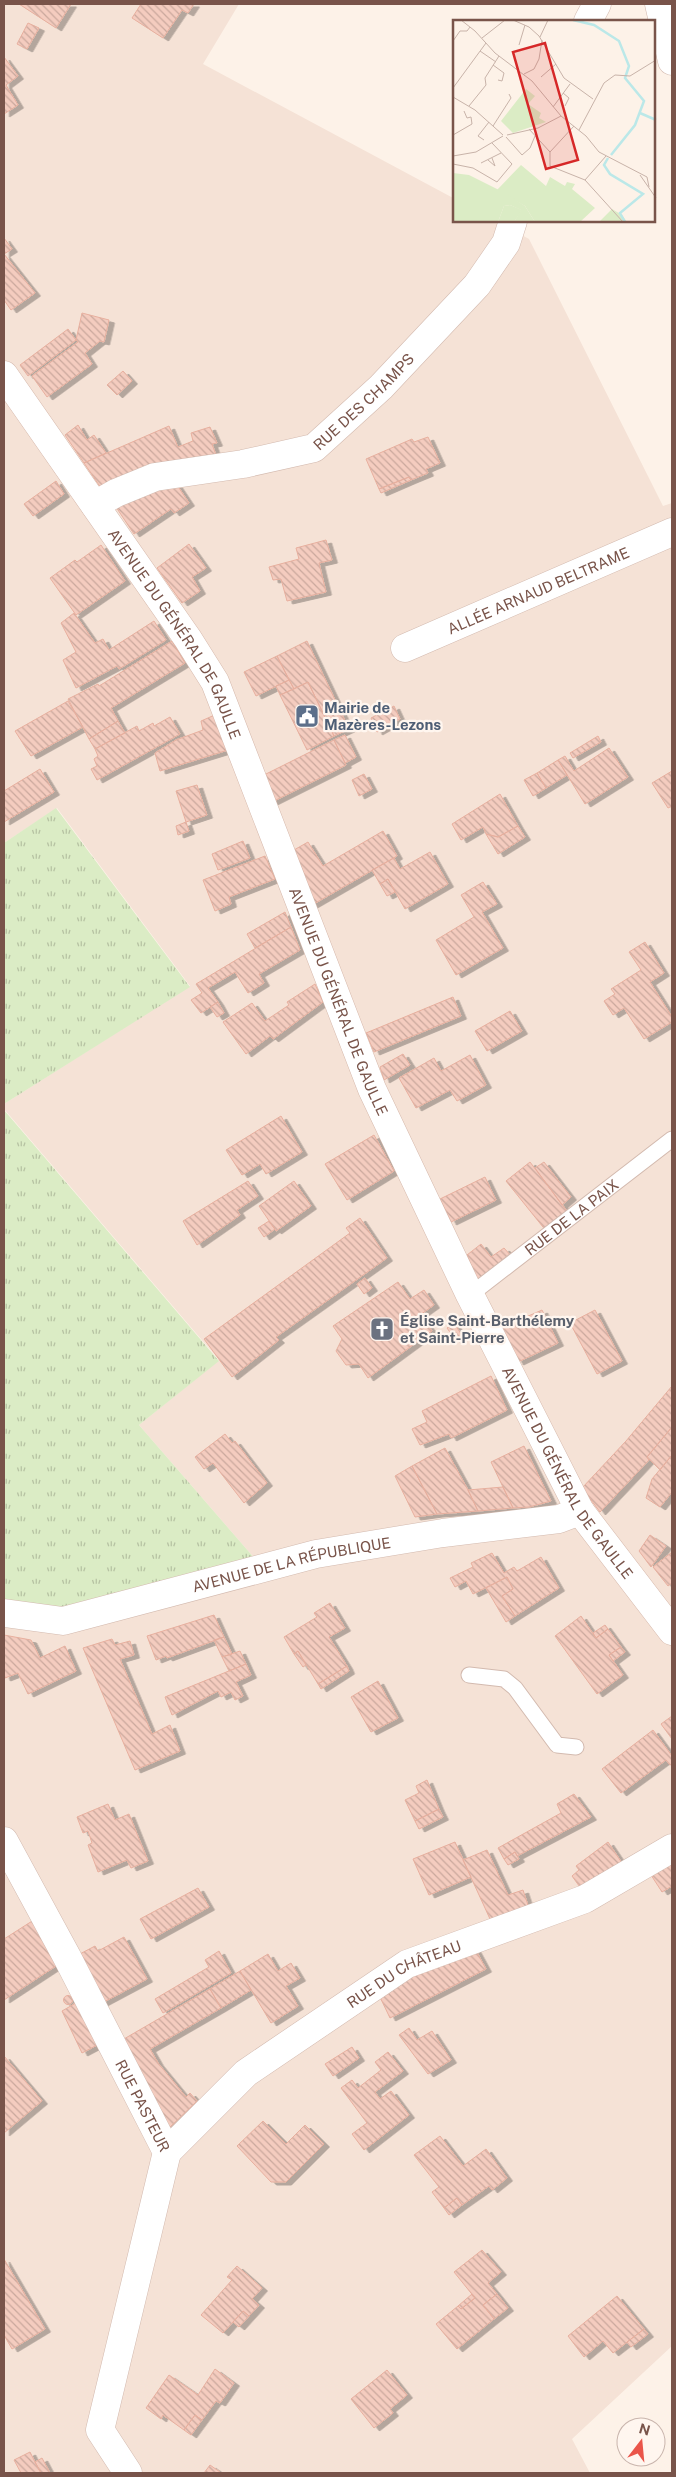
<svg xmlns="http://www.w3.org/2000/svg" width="676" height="2477" viewBox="0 0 676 2477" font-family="'Public Sans',sans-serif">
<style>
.residential{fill:#f5e2d6}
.grass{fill:url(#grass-tufts)}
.building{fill:url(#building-back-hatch);stroke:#e7af9e;filter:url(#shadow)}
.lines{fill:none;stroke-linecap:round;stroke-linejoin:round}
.lane-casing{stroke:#d3baaf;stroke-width:17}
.street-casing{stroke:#d3baaf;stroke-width:29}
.secondary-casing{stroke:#d6b9ac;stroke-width:29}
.lane{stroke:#fff;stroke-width:15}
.street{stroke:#fff;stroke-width:28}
.secondary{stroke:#fff;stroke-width:28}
.labels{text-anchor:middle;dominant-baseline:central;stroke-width:4.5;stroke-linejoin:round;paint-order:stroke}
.street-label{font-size:15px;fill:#79544a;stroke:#fff6ef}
.service-label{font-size:15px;font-weight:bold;fill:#4e5e75;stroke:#fff6ef;text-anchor:start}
.worship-label{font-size:15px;font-weight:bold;fill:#5b616d;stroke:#fff6ef;text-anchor:start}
.inset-river{fill:none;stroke:#bbe8e8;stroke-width:2.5}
.inset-road{fill:none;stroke:#c8b3a9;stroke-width:1}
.view{fill:#d62828;fill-opacity:0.15;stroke:#d62828;stroke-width:2.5}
.inset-edge{fill:none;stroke:#79544a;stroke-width:2.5}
</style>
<defs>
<pattern id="grass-tufts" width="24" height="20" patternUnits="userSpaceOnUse" patternTransform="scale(1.25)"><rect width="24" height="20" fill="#dbecc5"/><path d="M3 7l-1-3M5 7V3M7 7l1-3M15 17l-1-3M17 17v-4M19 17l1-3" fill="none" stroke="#b6c2a2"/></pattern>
<pattern id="building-back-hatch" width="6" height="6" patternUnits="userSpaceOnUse" patternTransform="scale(1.25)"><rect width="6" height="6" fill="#f4ccbf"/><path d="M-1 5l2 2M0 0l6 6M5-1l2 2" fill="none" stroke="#caa89d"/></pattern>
<filter id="shadow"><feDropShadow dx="5.5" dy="3" stdDeviation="0" flood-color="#0004"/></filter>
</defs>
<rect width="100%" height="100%" fill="#fdf2e8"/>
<path class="residential" d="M4,4H239L203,64L455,199V221H496L529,239L663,506L672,503V2346L572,2439L590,2473H4V1604L256,1560L139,1425L219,1360L4,1109V1104L190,986L57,808L4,843Z"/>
<path class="grass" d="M56,808L190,987L4,1104V843Z
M4,1110L219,1361L139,1425L256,1560L65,1616L4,1604Z"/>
<path class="building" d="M19,4H71L56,28Z
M141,4H194L188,13L182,10L163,38L132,18Z
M28,23L39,28L27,49L17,44Z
M4,57L18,76L6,85L18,105L4,114Z
M4,238L12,249L4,254Z
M4,254L35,293L11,310L4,300Z
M82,313L109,320L104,342L100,341L85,353L92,364L47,397L32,376L78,342L76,340Z
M68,329L76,340L28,376L20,365Z
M123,371L132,381L117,395L107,385Z
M78,425L87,440L94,435L106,453L84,463L65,435Z
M169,426L178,447L193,441L191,433L210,427L217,443L212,444L216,455L101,488L84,463Z
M428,437L440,463L426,469L428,473L411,480L409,477L379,489L366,459L412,439L414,442Z
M409,477L411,480L381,493L379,489Z
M56,481L64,494L33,516L24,504Z
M177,485L189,503L174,513L171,509L134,534L116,507L158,489Z
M326,540L332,560L319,563L326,592L287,601L281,579L273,580L269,567L299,559L296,548Z
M189,544L206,568L192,577L200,591L182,603L157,568Z
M101,545L125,581L76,615L50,578L75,560L77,562Z
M74,613L95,643L103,639L109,650L154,621L166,640L119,669L117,666L76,688L63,660L76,652L61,623Z
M172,641L185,663L111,708L118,721L89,739L68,699L98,684L99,686Z
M307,641L349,729L334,736L308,682L294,689L277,656Z
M277,656L289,680L256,696L244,672Z
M289,680L294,689L280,695L276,686Z
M308,682L334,736L307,750L280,695Z
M68,701L83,727L31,756L15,731Z
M394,706L400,719L377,732L371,718Z
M217,714L228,750L160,771L155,753L176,740L203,730L201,721Z
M170,717L180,734L97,780L91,769L97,766L94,759L98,756L95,749L137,726L139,731L153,723L154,726Z
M118,721L125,733L95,749L89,739Z
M345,735L356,757L345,763L334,740Z
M598,736L601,742L573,758L570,753Z
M334,740L346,765L272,802L262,776Z
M609,748L628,777L585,804L558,760L565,756L574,771Z
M558,760L567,775L546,788L537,773Z
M40,769L54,792L4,822V791Z
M672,771V806L668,808L652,783Z
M537,773L546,788L533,796L524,780Z
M364,774L372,789L359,796L352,780Z
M197,785L207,815L186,822L176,791Z
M500,794L518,826L498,837L486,834L483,827L461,840L452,824Z
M186,822L189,831L178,835L176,826Z
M518,826L525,837L498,854L486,834L498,837Z
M383,831L397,856L312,905L301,878L305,876L294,850L308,842L323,866Z
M243,841L250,858L218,870L212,854Z
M430,852L448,884L405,909L388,879L380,884L372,870L394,858L400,869Z
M265,856L275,879L229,897L231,904L215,911L203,880Z
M388,879L395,892L387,896L380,884Z
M483,882L497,904L482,912L503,948L456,975L436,940L474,917L461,895Z
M285,912L291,927L255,948L247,934Z
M291,927L300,950L259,974L264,983L248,993L235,972L208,988L218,1002L201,1013L191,1000L202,993L196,984Z
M645,942L664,973L650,982L672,1017V1022L644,1039L624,1008L613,1015L604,1001L615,994L611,989L641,970L629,952Z
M315,984L323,1002L273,1039L270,1036L246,1054L223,1022L252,1003L265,1021L289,1005L287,1002Z
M453,997L461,1016L374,1052L366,1033Z
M218,1002L224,1013L217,1017L210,1007Z
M510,1011L522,1031L487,1051L475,1031Z
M403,1054L410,1065L384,1080L380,1067Z
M470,1055L486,1085L457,1101L450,1090L416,1108L399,1078L434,1058L441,1071Z
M281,1116L302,1152L266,1174L260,1164L242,1175L226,1150Z
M374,1135L394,1171L347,1200L325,1164Z
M530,1162L570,1215L547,1232L506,1181Z
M544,1162L571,1197L562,1205L535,1168Z
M485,1177L496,1200L451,1222L440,1199Z
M248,1181L258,1196L237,1210L240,1215L197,1245L183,1221Z
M294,1181L311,1206L276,1231L259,1206Z
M360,1218L387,1258L276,1337L279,1340L232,1377L204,1339L350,1233L346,1228Z
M269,1221L275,1229L264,1237L258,1228Z
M481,1244L491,1257L504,1248L512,1257L478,1282L467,1255Z
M365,1278L372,1288L364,1294L357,1284Z
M398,1282L410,1299L424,1290L434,1305L420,1315L432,1331L368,1378L359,1364L346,1365L336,1351L342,1339L333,1326Z
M542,1310L558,1343L518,1362L501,1328Z
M595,1310L622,1361L597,1374L570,1323Z
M454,1323L463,1337L456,1341L447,1328Z
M491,1376L507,1410L451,1438L449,1434L420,1445L412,1429L427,1422L422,1411Z
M672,1386V1427L647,1457L649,1460L600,1512L582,1488L626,1441Z
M672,1427V1455L660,1470L647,1457Z
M225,1434L232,1443L235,1441L267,1483L244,1503L213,1463L204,1469L195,1457Z
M524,1446L551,1501L529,1507L513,1508L491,1462Z
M445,1448L468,1490L478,1511L437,1514L412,1466Z
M672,1455V1492L660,1507L646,1498L652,1479Z
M412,1466L437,1514L415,1517L395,1476Z
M503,1487L513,1508L478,1511L468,1490Z
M650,1535L666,1546L651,1567L639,1551Z
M672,1552V1583L668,1586L653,1567Z
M492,1553L504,1573L514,1567L517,1571L541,1557L559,1588L515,1616L502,1596L513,1589L507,1577L473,1594L466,1581L455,1587L450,1578L473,1567L471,1563Z
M507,1577L513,1589L502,1596L515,1616L506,1622L486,1588Z
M330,1603L345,1628L329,1637L347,1666L318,1684L298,1651L294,1654L284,1637L317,1617L314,1613Z
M214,1615L224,1637L167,1658L166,1656L156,1660L147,1636Z
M581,1616L596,1638L608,1629L621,1647L609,1655L623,1675L597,1694L555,1636Z
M605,1625L608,1629L596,1638L593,1633Z
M4,1635L31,1640L40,1658L65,1646L76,1671L28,1694L18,1673L5,1678L4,1676Z
M224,1637L232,1654L222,1657L214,1640Z
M112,1639L115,1645L130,1641L134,1655L120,1659L152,1734L170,1725L180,1751L135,1770L83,1648Z
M621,1647L625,1652L613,1661L609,1655Z
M240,1651L246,1664L229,1671L222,1657Z
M298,1651L306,1665L303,1667L294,1654Z
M246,1664L251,1675L236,1682L243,1696L235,1700L231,1692L221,1697L218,1691L172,1715L165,1697Z
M347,1666L349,1671L321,1689L318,1684Z
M378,1681L398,1718L371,1732L351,1697Z
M672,1716V1739L661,1724Z
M653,1730L672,1756V1764L670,1765L666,1760L621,1793L602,1769Z
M427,1780L439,1809L415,1821L405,1800L419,1793L416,1786Z
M574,1794L591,1817L517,1856L515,1852L504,1859L498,1848L561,1813L557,1804Z
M108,1804L115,1820L129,1814L148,1861L131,1868L127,1860L98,1872L88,1845L92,1843L88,1831L83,1833L77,1817Z
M439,1809L443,1817L419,1829L415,1821Z
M455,1842L471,1877L429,1895L413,1859Z
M608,1842L624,1866L582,1890L572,1876L579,1870L576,1866Z
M487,1850L508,1895L523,1890L529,1908L490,1919L463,1860Z
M515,1852L519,1859L508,1865L504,1859Z
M672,1862V1886L662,1892L651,1875Z
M198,1888L209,1907L151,1939L140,1919Z
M40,1916L62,1962L4,2000V1939Z
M124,1937L147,1979L102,2003L76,1956L95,1946L98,1951Z
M473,1945L486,1969L390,2018L378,1993Z
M219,1951L231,1973L163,2013L155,1999L209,1967L205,1960Z
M268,1954L278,1971L291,1963L300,1978L286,1986L298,2006L271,2023L240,1971Z
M240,1971L251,1990L221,2008L210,1989Z
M210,1989L221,2008L150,2049L158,2063L186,2097L190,2093L197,2101L168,2129L117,2043Z
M63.5 2000a4.5 4.5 0 1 1 9 0a4.5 4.5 0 1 1-9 0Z
M81,2000L103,2042L82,2053L62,2011Z
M409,2028L417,2040L432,2031L451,2060L428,2074L399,2035Z
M352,2047L359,2058L333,2076L325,2064Z
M388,2052L403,2071L375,2092L380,2099L391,2091L409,2115L364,2150L352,2134L367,2123L341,2088L352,2080L358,2088L381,2070L375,2062Z
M4,2056L42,2101L4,2133Z
M263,2121L286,2144L305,2125L324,2144L286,2182H271L237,2146Z
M440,2136L463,2166L486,2149L507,2178L492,2190L489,2186L462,2205L457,2198L444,2208L432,2192L439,2187L414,2155Z
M457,2198L462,2205L449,2215L444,2208Z
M482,2250L501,2272L488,2283L497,2294L483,2305L494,2319L457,2349L436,2324L458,2306L461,2309L475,2298L454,2272Z
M4,2259L45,2329L12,2349L4,2335Z
M237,2266L262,2288L252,2299L259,2305L249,2316L243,2311L223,2333L201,2315L232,2280L227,2277Z
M472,2294L475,2298L461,2309L458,2306Z
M497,2294L508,2308L494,2319L483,2305Z
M617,2296L644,2329L613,2353L603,2341L584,2357L568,2336Z
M243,2311L249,2316L239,2327L233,2322Z
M644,2329L648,2334L631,2347L627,2342Z
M215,2369L234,2383L220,2403L216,2401L202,2420L195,2415L184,2430L163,2415L161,2419L146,2408L169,2375L198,2395Z
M387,2370L407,2395L390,2409L393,2413L374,2428L351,2399Z
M195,2415L202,2420L191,2435L184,2430Z
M30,2452L35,2462L41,2473H21L14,2460Z
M42,2458L50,2473H41L35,2462Z
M210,2465L220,2472L219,2473H204Z"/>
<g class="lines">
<g class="lane-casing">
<g id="lane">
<path id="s1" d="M470,1295L672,1139"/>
<path d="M469,1675L504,1679L515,1688L557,1745L576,1747"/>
</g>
</g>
<g class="street-casing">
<g id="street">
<path d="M659,4L672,61"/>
<path d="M588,21L597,4"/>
<path id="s2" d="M95,505L116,493L155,477L243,464L314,448L381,387L477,285L506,243L513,221"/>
<path id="s3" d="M405,648L672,532"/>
<path id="s4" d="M4,1613L63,1621L316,1554L443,1533L559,1519L580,1511"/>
<path id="s5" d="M4,1841L67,1957L167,2152L100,2430L128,2473"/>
<path id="s6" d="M167,2152L246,2073L407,1964L585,1899L672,1848"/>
</g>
</g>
<g class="secondary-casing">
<g id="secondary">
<path id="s7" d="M4,375L188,639L215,682L372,1089L470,1295L580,1511L672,1631"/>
</g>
</g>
<use href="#lane" class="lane"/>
<use href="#street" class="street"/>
<use href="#secondary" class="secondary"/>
</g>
<defs>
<g id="civic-square" transform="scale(1.25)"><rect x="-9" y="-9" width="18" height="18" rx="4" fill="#5c6f8a" stroke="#fff6ef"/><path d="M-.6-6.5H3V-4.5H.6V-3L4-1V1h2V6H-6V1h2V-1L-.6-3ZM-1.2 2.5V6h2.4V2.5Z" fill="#fff"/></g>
<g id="church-square" transform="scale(1.25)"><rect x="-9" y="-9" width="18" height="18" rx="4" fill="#6b7280" stroke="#fff6ef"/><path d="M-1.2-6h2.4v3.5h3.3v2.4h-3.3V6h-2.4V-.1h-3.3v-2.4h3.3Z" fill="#fff"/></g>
</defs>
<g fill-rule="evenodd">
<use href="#civic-square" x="307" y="716"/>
<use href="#church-square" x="382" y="1329"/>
</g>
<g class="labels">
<g class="street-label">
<text stroke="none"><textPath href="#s2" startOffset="296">RUE DES CHAMPS</textPath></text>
<text stroke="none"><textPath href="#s3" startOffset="145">ALLÉE ARNAUD BELTRAME</textPath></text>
<text stroke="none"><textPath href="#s7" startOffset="311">AVENUE DU GÉNÉRAL DE GAULLE</textPath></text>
<text stroke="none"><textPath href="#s7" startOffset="715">AVENUE DU GÉNÉRAL DE GAULLE</textPath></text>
<text stroke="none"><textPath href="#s1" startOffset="128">RUE DE LA PAIX</textPath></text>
<text stroke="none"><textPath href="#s7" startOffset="1240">AVENUE DU GÉNÉRAL DE GAULLE</textPath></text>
<text stroke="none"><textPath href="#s4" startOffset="295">AVENUE DE LA RÉPUBLIQUE</textPath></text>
<text stroke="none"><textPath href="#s6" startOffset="299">RUE DU CHÂTEAU</textPath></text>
<text stroke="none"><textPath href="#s5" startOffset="299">RUE PASTEUR</textPath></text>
</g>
<g class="service-label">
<text x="324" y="707">Mairie de<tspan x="324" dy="17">Mazères-Lezons</tspan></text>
</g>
<g class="worship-label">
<text x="400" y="1320">Église Saint-Barthélemy<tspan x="400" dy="17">et Saint-Pierre</tspan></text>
</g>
</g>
<g transform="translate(453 20)">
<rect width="202" height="202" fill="#fdf2e8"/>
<path d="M73,69L82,76L75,84L88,93L86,98L93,102L60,113L48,101ZM68,145L93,166L97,157L112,166L114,162L122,164L119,169L142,188L127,202H82L72,186L44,170ZM57,185L69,190L61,202H45L51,186ZM159,189L169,195L174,202H146Z" fill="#dbecc5"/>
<path d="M0,153L16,155L54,174L72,186L82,202H61L68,190L57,185L51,186L45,202H0Z" fill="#dbecc5"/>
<path class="inset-river" d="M120,0L141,5L166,21L176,46L172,58L191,81L182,105L158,135M187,93L203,100M155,138L151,145L157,154L190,174L167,193L172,202"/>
<path class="inset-road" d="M8,0L22,11L42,33L79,61L108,96L133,116L146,132L194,157L196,167M60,0L76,7L86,16L111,58L140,79M87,17L95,0M29,18L52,0M0,21L7,11H14L17,7M66,25L72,5M27,31L43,42M40,45L51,53L49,61L45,60M71,54L81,49L86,39L89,20M88,57L103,44M0,68L33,23M110,73L116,78L112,86M0,77L22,90L50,115M16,86L33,65L32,58L46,36M100,87L117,64M40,106L58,78L56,74M76,109L97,132V146L132,160L170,202M126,110L151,63L162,55L177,56L203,40M0,115L19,104L18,97L14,98L11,91M54,115L85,108L108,96M53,117L69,135L77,128L82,116M31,120L25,116L36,102M97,132L121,106M0,136L23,132L50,116M35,140L42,146L39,138M28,143L48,133M0,144L20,148L44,162L59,144L39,123M187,155L203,178M132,160L153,136"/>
<path class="view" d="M92,23L125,140L93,149L60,32Z"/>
<rect width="202" height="202" class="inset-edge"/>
</g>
<rect width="676" height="2477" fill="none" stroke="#79544a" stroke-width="10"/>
<g transform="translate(641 2442) rotate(16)"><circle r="24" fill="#fff6ef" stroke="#c9b5ad"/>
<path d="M0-4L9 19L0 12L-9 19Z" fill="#ea554a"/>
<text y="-8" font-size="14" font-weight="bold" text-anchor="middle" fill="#79544a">N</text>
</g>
</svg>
